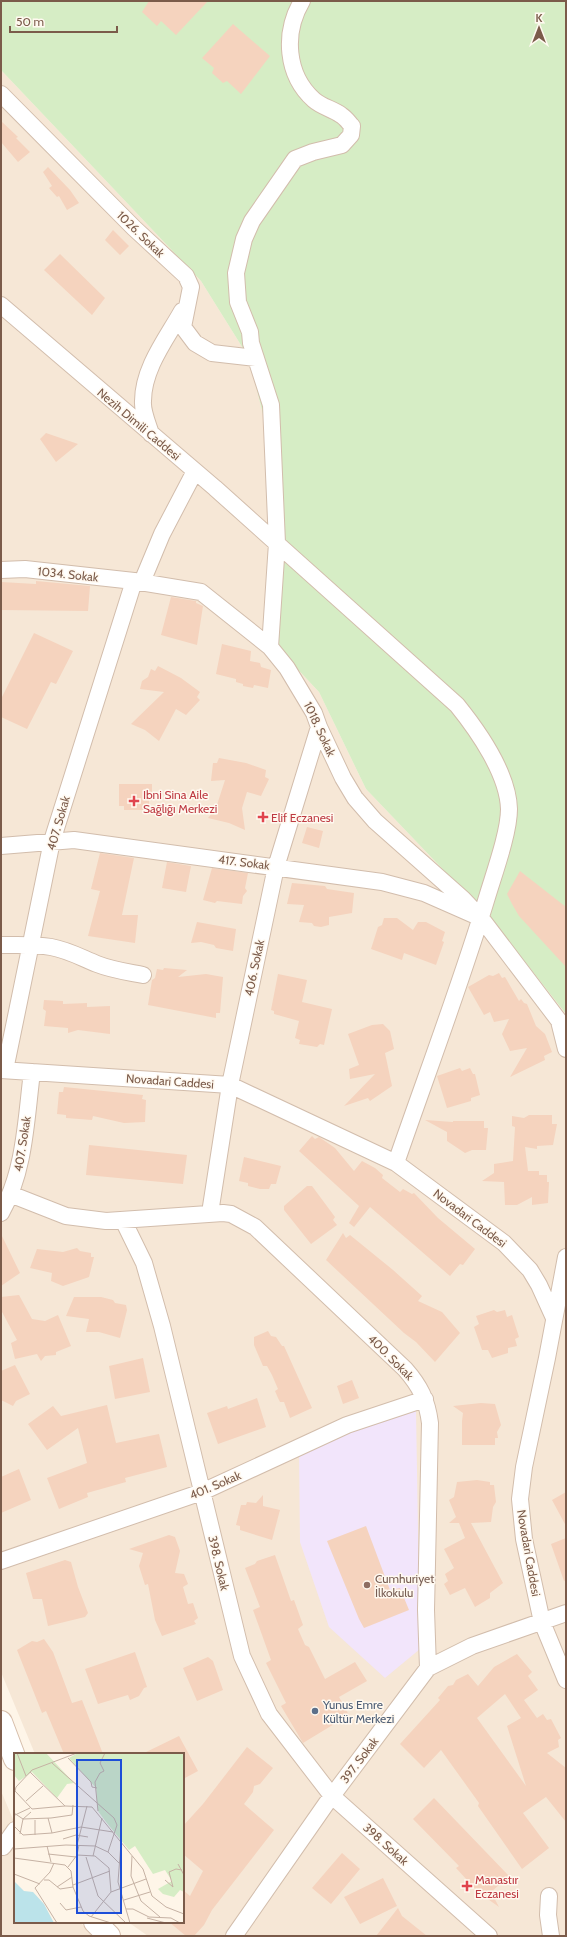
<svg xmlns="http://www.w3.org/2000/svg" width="567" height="1937" viewBox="0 0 567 1937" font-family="Cabin,sans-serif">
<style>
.residential{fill:#f6e7d6}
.education{fill:#f2e5fb}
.green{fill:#d6edc5}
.building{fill:#f5d3be;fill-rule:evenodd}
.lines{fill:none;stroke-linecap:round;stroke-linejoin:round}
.street-casing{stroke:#d2bdac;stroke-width:18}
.secondary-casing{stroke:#d7bfac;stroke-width:24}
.street{stroke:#fff;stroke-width:16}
.secondary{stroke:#fff;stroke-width:22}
.health-dot{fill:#e0444e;stroke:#fff9f0;stroke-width:1.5}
.education-dot{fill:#8d6e63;stroke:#fff9f0;stroke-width:1.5}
.service-dot{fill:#5c6f8a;stroke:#fff9f0;stroke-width:1.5}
.labels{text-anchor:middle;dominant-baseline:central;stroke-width:3;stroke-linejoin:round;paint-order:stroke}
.street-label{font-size:12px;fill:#7b5b4a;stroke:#fff9f0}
.health-label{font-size:12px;fill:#be3a42;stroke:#fff9f0;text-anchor:start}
.education-label{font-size:12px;fill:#785e54;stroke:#fff9f0;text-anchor:start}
.service-label{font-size:12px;fill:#4e5e75;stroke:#fff9f0;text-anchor:start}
.inset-road{fill:none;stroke:#c6b2a4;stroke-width:1}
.view{fill:#1d4ed8;fill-opacity:0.15;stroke:#1d4ed8;stroke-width:2}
.inset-edge{fill:none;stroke:#7b5b4a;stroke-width:2}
</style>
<rect width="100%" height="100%" fill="#fef5e8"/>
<path class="residential" d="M1,70L201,281L249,358L267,431L273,643L319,692L366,789L496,925L566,1014V1936H148L128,1922H183V1754H35L1,1672Z
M1,1791L15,1824V1922H80L94,1936H1Z"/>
<path class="education" d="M416,1411L420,1649L385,1678L329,1627L300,1542L299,1449Z"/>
<path class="green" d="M1,1H566V1014L496,925L366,789L319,692L273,643L267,431L249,358L201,281L1,70Z"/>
<path class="building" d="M149,1H208L176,35L161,21L157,26L142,12Z
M233,24L270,56L241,94L227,81L223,83L212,73L214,68L202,58Z
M1,121L18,137L16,138L30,152L18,162L1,142Z
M48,167L70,190L79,203L67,210L59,196L57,197L49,188L52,186L43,172Z
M113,230L129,246L120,255L105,240Z
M60,254L105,298L92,315L44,270Z
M46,433L78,444L56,462L40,439Z
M36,581L90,586L88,611L1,610V582L36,584Z
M171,597L196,601V603L203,606L197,645L161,635Z
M34,633L73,651L56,684L51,682L27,729L1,717V699Z
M222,644L251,651L250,661L260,663L261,667L271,670L268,688L254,685L253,688L243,686V684L236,682V679L216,674Z
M158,666L181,678L200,692L197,697L200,700L186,715L176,709L159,741L145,730L131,724L164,692L140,689L142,681L148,677L151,669L155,671Z
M219,758L246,763L266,770L265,777L269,779L261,796L247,792L242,808L245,830L229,823L208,818L216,808L225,780L211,781L213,763H217Z
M119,784H152V796H149V805H145V810H124V806H119Z
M307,827L323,831L319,848L302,843Z
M100,853L134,858L122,915H138L135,943L88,936L100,891L91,889Z
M167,862L191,866L186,892L162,888Z
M212,868L248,873L245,888L247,891L243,896L242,904L217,901L215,903L203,900Z
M520,871L566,907V967L519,916L512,904L507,894Z
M292,883L325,886L327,889L354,893L352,913L329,917V925L321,927L314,926L312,923L299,922L304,905L287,904Z
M384,918H397L413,930L418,922H426L445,932L442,941L444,942L436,965L404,953L402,960L371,949L378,927L382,925Z
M197,922L236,929L233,951L216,948L214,945L201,942L191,943Z
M164,968L187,970L178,977L206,974L223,977L220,1013H216V1018L148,1005L152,980L155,978L157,969L163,970Z
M499,973L502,978L505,977L519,1001L521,999L524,1003L527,1004L536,1026L545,1034L552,1052L544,1056L545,1060L510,1077L527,1048L510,1051L502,1034L509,1019L494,1022L490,1012L484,1015L468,987L489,975L493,976Z
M278,974L307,980L302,1002L332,1009L324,1045L320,1044L317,1047L299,1044L300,1040L295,1038L299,1021L274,1014V1011L271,1010Z
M44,1000L63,1001V1004L87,1003V1007L110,1006V1034L78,1030L68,1033V1028L44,1026L46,1011L43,1009Z
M383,1024L390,1031L394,1049L385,1053L392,1086L370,1101L368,1098L344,1106L375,1074L350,1079L349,1069L359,1065L348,1034L372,1025Z
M460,1068L462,1071L470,1068L473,1074H475L480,1095L471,1098V1101L447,1108L437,1076Z
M64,1087L143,1095L142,1099L146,1100L145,1122L124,1123L93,1116L92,1120L66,1118V1115L57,1114L59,1092H63Z
M529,1115H552V1124H557L553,1145L537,1146V1149L525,1147L528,1171H539V1175H547V1182H549L548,1203L532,1205V1197L517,1205H505L504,1182L482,1181L494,1173V1164L513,1161L515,1127L512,1126V1116L524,1118Z
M425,1120L453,1122V1121H484V1128H488L486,1150H472L465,1153L447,1141V1132Z
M312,1136L315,1139L319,1137L335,1148L354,1171L362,1161L375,1168L383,1175L382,1178L400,1192L403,1189L412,1194L414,1193L438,1218L475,1249L463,1265L460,1264L450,1276L370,1207L354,1227L349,1223L359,1206L299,1151Z
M89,1145L187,1155L183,1184L86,1175Z
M244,1157L281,1166L276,1184H271L269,1189H260L248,1186V1183L239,1181Z
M307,1186H312L335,1217L333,1220L337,1225L311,1244L284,1210V1206Z
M343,1233L346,1238L350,1235L393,1270L422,1296L418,1301L442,1312L460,1333L435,1362L416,1342L404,1333L326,1260Z
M1,1234L20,1273L1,1286Z
M77,1248L80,1251L91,1253V1257H94L89,1277L63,1286L51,1281L52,1273L30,1268L37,1249L63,1252Z
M19,1295L32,1319L45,1321L58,1315L71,1346L56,1352V1355L45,1356L41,1361L37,1354L15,1359L11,1343L17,1340L1,1310V1297Z
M74,1297H101L113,1300L115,1303L126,1305L127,1310L120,1338L99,1332H86L89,1319L66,1316Z
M494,1310L497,1312L505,1310L507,1317L512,1315L519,1337L515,1339L517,1346L508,1348V1353L492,1358L488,1350H482L474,1327L479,1324L476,1316Z
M268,1331L271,1336L276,1337L282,1346H284L312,1408L290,1418L284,1402H280L278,1398L275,1391L278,1389L272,1375L267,1366H263L254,1345V1337Z
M143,1358L150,1392L115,1399L109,1366Z
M15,1365L30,1394L16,1401L13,1406L1,1400V1371Z
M352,1380L359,1398L343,1404L337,1386Z
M257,1398L266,1427L218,1444L207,1413L227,1406L228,1409Z
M481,1403L495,1404L501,1425L497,1432L498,1438H495V1445H462V1421L463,1413L453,1406Z
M107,1405L116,1443L159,1434L167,1467L125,1478L126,1482L87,1493L88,1497L59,1509L47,1478L87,1463L78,1428L47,1450L28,1424L53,1406L61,1416Z
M19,1469L31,1500L1,1513V1477Z
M477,1480L490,1482V1485H494L496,1502L493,1507L491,1522L471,1523L503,1583L490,1593V1598L475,1607L465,1588L450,1595L444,1584L448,1581L445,1574L454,1568L444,1549L465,1538L459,1523H449L456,1517L449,1500L454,1497L457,1482Z
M566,1492V1526L552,1500Z
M263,1495V1506L280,1510L272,1540L240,1530V1526L236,1525L241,1505H246L247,1502L256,1503Z
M366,1526L390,1590L400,1588L409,1610L364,1628L359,1619L327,1541Z
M169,1535L175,1537L180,1551L175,1573L184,1574L188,1584L183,1587L188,1604L193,1603L198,1618L194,1621L196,1624L162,1636L155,1620L148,1584L145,1585L139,1566L143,1553L129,1549Z
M566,1538V1580L564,1581L551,1544Z
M275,1555L291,1601L294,1600L303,1625L298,1629L305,1645L309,1647L325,1679L355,1662L367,1681L339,1697L349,1715L303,1743L281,1706L286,1703L266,1663L271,1660L253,1610L260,1607L245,1568L255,1564L257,1561Z
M65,1560L71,1562L78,1587L88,1613L85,1617L48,1626L42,1599H33L26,1573Z
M44,1639L53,1652L72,1703L82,1700L103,1754H64L46,1711L42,1713L17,1650L32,1641L37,1642Z
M135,1652L147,1687L144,1688L139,1696L130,1700L128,1695L98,1704L85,1669Z
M517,1654L532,1672L528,1676L538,1690L524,1700L537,1718L543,1714L547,1720L551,1719L561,1738L558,1740L559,1747L547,1753L566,1768V1822L546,1797L523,1813L549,1848L522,1869L478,1806L479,1803L441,1750L424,1768L400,1744L440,1700L438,1698L448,1686L453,1685L456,1680L468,1674L478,1686L494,1667ZM505,1694L521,1718L507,1726L526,1786L477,1718Z
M208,1657L213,1661L223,1690L197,1701L183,1668Z
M179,1736L198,1771L183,1779V1754H142Z
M247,1747L273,1768L260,1784L254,1786L253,1792L244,1804L274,1830L212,1910L204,1925L194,1936H186L169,1922H183V1890L190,1896L203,1871L183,1854V1826L203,1804Z
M434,1798L509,1876L491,1892L499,1907L478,1892L456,1868L459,1866L413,1819Z
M342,1853L360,1869L331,1904L312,1888Z
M383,1878L397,1906L360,1924L344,1897Z
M398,1908L402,1916L427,1936H376Z"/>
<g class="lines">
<g class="street-casing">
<path id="street" d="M1,94L134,228L186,276L191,287L183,327L195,343L212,353L256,358
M1,305L215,488L457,705C478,731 508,774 509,809C509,832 495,871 488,894C461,984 427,1073 396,1163
M151,434C148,424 142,411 143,401C143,368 167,338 182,311
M1,570L25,569L134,581L201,592L270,647L287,668L314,713L319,727L343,778L355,798L375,821L463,899L481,918L566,1030
M142,582L162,534L195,471
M270,647L277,543L271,405L251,343L250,332L238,302L236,273L244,239L252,221L295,159L313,152L342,145L351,135L352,126C349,123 346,118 341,115C333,109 322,107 314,100C286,75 283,33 302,1
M1,846L74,840L382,882L424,893L474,915
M1,945C18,945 34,944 51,947C68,950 82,958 97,964C112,970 128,972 143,975
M559,1021L566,1049
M1,1070L230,1085L396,1163L504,1243L530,1270L539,1285L554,1318
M5,1070L52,841L134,581
M10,1194L66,1216L106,1221L223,1213L231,1214L255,1227L405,1369C420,1386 427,1400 430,1423L426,1610L428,1668
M1,1213C25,1171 26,1119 32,1072
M210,1213L230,1085L276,867L319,727
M123,1220L144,1263L162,1326L242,1656L269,1714L332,1796L489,1936
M566,1257L547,1358L524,1467L520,1499L524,1539L542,1622L566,1680
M1,1561L202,1492L347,1425L425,1399
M3,1847L15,1830
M549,1896L548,1915L551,1936
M234,1936L326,1804L428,1668L472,1646L566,1613"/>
</g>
<g class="secondary-casing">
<path id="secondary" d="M1,1722L15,1759
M95,1922L109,1936"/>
</g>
<use href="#street" class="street"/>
<use href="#secondary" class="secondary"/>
</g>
<g class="health-dot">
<path d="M132 795h4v4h4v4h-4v4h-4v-4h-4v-4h4z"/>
<path d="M261 811h4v4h4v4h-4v4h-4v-4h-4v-4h4z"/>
<path d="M465 1880h4v4h4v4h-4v4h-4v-4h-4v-4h4z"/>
</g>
<circle class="education-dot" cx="367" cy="1585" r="4"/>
<circle class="service-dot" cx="315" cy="1711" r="4"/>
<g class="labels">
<g class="street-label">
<text transform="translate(141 234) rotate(44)">1026. Sokak</text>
<text transform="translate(139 424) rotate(40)">Nezih Dimili Caddesi</text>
<text transform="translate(68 574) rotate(6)">1034. Sokak</text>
<text transform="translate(320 729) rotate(65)">1018. Sokak</text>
<text transform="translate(58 823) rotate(-74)">407. Sokak</text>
<text transform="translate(244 862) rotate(7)">417. Sokak</text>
<text transform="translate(254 968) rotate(-78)">406. Sokak</text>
<text transform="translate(170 1081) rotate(4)">Novadari Caddesi</text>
<text transform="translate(22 1144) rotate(-81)">407. Sokak</text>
<text transform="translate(470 1218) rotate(37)">Novadari Caddesi</text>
<text transform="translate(391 1357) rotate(45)">400. Sokak</text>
<text transform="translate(215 1485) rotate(-23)">401. Sokak</text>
<text transform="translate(529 1553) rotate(80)">Novadari Caddesi</text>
<text transform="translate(219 1563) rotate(77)">398. Sokak</text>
<text transform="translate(359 1760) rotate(-53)">397. Sokak</text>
<text transform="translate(386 1844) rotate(42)">398. Sokak</text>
</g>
<g class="health-label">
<text x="143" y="794">Ibni Sina Aile<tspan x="143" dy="14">Sağlığı Merkezi</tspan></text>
<text x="271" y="817">Elif Eczanesi</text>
<text x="475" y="1879">Manastır<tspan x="475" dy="14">Eczanesi</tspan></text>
</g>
<g class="education-label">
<text x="375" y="1578">Cumhuriyet<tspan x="375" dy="14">İlkokulu</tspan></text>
</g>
<g class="service-label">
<text x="323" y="1704">Yunus Emre<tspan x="323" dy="14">Kültür Merkezi</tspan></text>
</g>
</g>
<g transform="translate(14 1753)">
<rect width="170" height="170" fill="#fef5e8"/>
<path d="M0,0H32L60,30L53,31L43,45L18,19L5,28L0,22ZM64,0H170V139L166,137L160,144L149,141L144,136L158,128L151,117L139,121L121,93L115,97L92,69L84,58L82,35L55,5Z" fill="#d6edc5"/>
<path d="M0,128L10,138L19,139L30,151L40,170H0Z" fill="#bbe3ea"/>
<path class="inset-road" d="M3,0L12,23M63,0L18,17L2,34L1,38L18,56L51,53L78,54L129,116L138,143L152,154L170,161M54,5L77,29L78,34L83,35M38,10L100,65L103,72L94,99M16,19L51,53M12,48L29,33M84,58L81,29L86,20L90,18L86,10L91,0M0,60L9,66L37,65L58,62L59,52M1,62L16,55M34,65L38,80M21,67V82M0,73L9,82L38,80L67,74L99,79M6,81L9,66L17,59M49,86L62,82L74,84M107,90L104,129L116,170M63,92L73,53M33,93L37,109M0,96L52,92L81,93L94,99L106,111M34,101L62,104M63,102L81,103L95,115L97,139M79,103L88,65M118,103L117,123L127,148L146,164M72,104L84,143L112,170M0,105L51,112L57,118L59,134L69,158L75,163L97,170M40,110L36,119L21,135L43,170M164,111L170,122M54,114L63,102L65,92M0,121L26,131M30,127H35L46,136L59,134M151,127L159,134L155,119L162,116L168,117M59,132L96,118M43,134L58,124M110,147L136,139M46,150L52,157L67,154M112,156H119L135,164L157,165L166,170M77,164L97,139L132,126M133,165L152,170"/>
<path class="view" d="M63,7H107V160H63Z"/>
<rect width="170" height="170" class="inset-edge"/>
</g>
<rect width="567" height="1937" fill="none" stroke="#7b5b4a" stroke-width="4"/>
<g transform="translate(539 28)" stroke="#fff9f0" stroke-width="3" paint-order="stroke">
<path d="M0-3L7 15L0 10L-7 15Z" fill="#7b5b4a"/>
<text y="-6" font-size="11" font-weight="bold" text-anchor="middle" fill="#7b5b4a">K</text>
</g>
<path d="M10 26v6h107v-6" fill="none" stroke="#7b5b4a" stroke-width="2"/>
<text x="16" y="26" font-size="12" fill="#7b5b4a" stroke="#fff9f0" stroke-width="3" paint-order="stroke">50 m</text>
</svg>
